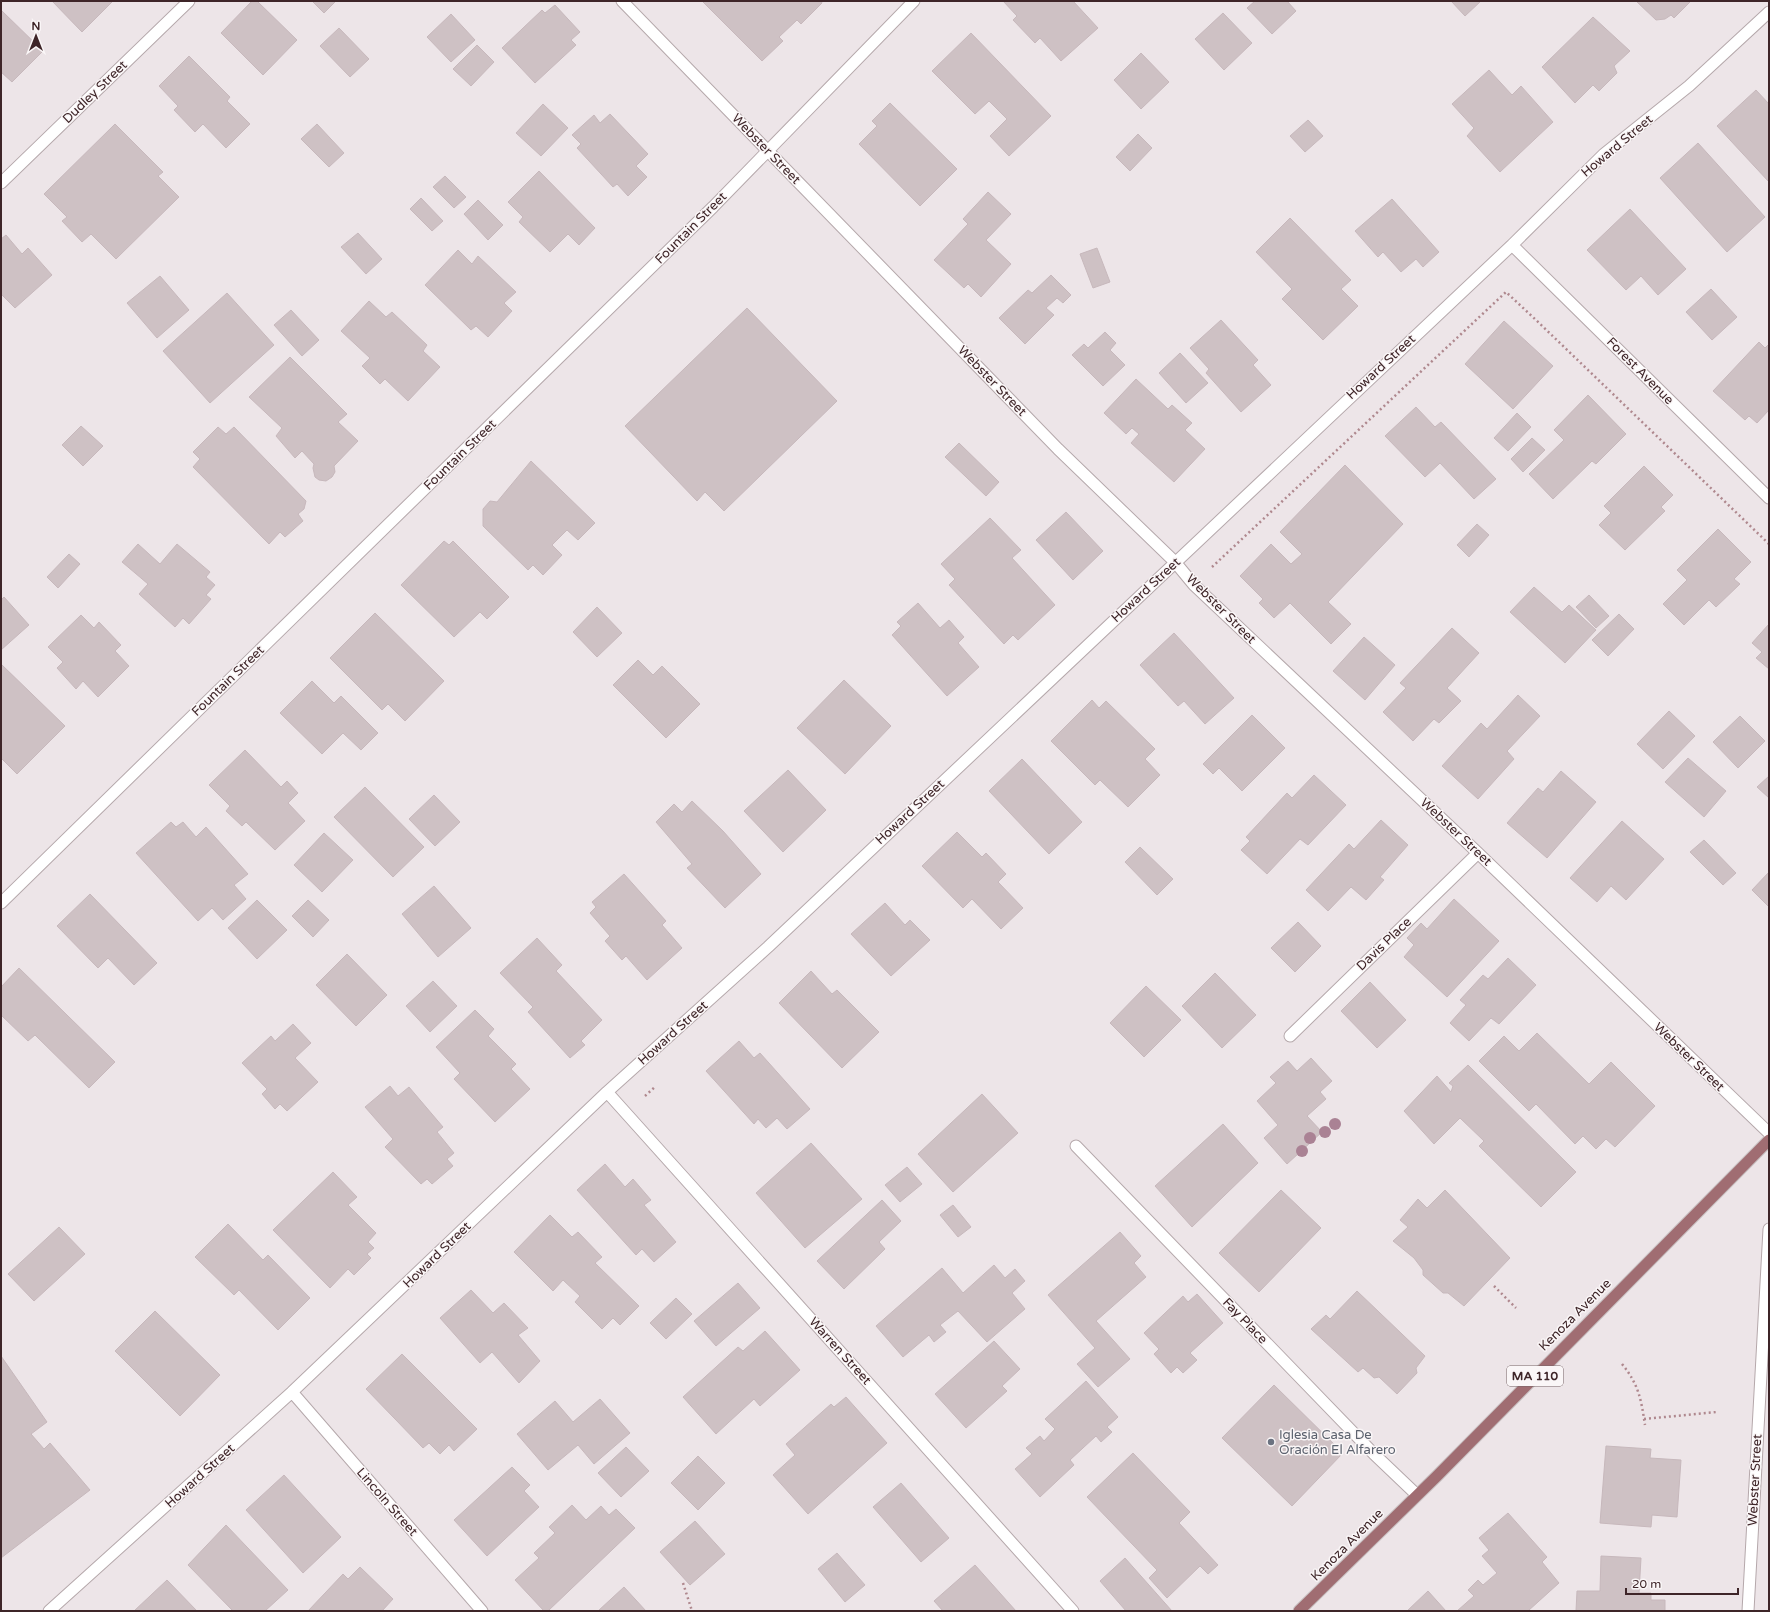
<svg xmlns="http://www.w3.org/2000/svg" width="1770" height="1612" viewBox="0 0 1770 1612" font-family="'Varela Round',sans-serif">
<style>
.building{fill:#cec1c4;stroke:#c7b8bc}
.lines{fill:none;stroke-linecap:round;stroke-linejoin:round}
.minor-casing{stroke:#b5a8ab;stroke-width:13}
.primary-casing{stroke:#c9c2c3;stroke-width:13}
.path{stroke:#af888e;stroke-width:2.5;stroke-dasharray:2 3;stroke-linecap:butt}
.minor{stroke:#fff;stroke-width:11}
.primary{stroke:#a06d72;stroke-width:11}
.tree{fill:#aa8294}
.worship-dot{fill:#6b7280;stroke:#faf6f7;stroke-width:1.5}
.labels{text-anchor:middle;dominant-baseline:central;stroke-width:3;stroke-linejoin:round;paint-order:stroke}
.shield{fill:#faf6f7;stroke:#766466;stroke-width:1}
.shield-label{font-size:12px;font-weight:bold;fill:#3e2528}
.street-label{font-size:13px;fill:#3e2528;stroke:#faf6f7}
.worship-label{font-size:13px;fill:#5b616d;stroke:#faf6f7;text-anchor:start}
</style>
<rect width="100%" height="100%" fill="#ede5e8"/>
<path class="building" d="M52,1H113L82,32Z
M252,1H257L297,40L263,75L221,33Z
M312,1H336L324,13Z
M702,1H821L822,3L801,24L797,20L779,37L783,41L762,61Z
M1003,1H1073L1098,28L1061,61L1040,38L1035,43L1013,20L1017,16Z
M1255,1H1287L1296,11L1272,34L1247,8Z
M1451,1H1481L1465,16Z
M1636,1H1691L1674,18L1671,15L1665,19L1656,20Z
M555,5L580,32L571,40L576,45L535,83L502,48L542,10L545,13Z
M1,10L43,51L12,82L1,72Z
M1223,13L1252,43L1224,70L1195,39Z
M451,14L475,40L451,62L427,37Z
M1593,17L1630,51L1614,66L1617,73L1599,91L1593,85L1575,103L1542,67Z
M339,28L369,59L350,77L320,46Z
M971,33L1051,116L1009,156L990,136L1007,119L989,101L975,114L932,71Z
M477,45L494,62L471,86L453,69Z
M1141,53L1169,82L1141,109L1114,80Z
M189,56L230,97L227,101L250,124L226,148L203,124L195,132L174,110L178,106L159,86Z
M1489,70L1512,95L1521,86L1553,122L1500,172L1467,136L1474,128L1452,104Z
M1756,90L1769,104V182L1717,126Z
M890,103L957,169L920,206L859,144L877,126L872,121Z
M543,104L568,128L541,156L516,133Z
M610,114L648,154L636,166L647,177L628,196L617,184L613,187L577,148L581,144L572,135L594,115L600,123Z
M1308,120L1323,136L1305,152L1290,136Z
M115,124L163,172L158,176L179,197L116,259L91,234L82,242L62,221L67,217L44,194Z
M317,124L344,153L329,167L301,139Z
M1138,134L1152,148L1130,171L1116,157Z
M1698,143L1765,217L1727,252L1660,178Z
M539,171L595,228L579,245L568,234L550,252L519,222L523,217L508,202Z
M445,176L466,197L454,208L433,187Z
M988,192L1011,214L986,240L1011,264L981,297L968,284L964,288L934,260L968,224L963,219Z
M421,198L443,221L432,231L410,209Z
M1392,199L1439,252L1423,267L1416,259L1401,272L1383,252L1378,257L1355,231Z
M478,200L503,225L488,240L464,214Z
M1630,209L1686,269L1658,295L1641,276L1626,290L1587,250Z
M1290,218L1351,280L1341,289L1358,306L1323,340L1282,299L1292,289L1256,252Z
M358,233L382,259L366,274L341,247Z
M6,235L22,254L28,248L52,275L15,308L1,294V239Z
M1097,248L1110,282L1093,288L1080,254Z
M458,250L472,264L478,256L516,292L504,303L512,311L488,337L476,326L471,330L425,285Z
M1051,275L1071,295L1063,303L1057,298L1046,308L1054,315L1025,344L999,318L1028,290L1032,293Z
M160,276L189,310L157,338L127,303Z
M1711,289L1737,317L1712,340L1686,312Z
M227,293L274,345L210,403L163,351Z
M369,301L386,317L392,312L427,345L423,351L440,367L408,401L385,379L380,384L362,366L370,358L341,331Z
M747,308L837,401L724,511L705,492L697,501L625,426Z
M291,310L319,340L302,356L274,325Z
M1221,320L1258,360L1253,365L1271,385L1241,412L1206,373L1209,369L1190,348Z
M1504,321L1553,366L1513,409L1465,364Z
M1105,332L1116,343L1110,350L1125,365L1103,386L1072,355L1084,344L1088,348Z
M1759,342L1765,348L1769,344V410L1757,423L1749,416L1745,420L1713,391Z
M1180,353L1208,383L1186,403L1159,373Z
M290,357L347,414L338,422L358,441L334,466L335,472L332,477L326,481L319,480L315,477L313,468L314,464L302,451L295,458L276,436L282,428L249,397Z
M1136,379L1168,409L1172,405L1192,423L1185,430L1205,449L1174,482L1131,443L1139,434L1132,428L1126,434L1104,413Z
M1588,395L1626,434L1596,464L1592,461L1553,499L1529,474L1564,440L1554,430Z
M1416,407L1435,427L1441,422L1496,479L1474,499L1440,463L1425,477L1385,436Z
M1517,413L1531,427L1508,451L1494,438Z
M81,426L103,446L83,466L62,445Z
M218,427L226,434L234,427L306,501L304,509L298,514L303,521L285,537L280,532L269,544L193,467L200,459L193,452Z
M1532,438L1545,450L1523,472L1511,459Z
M959,443L999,482L986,496L945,457Z
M531,461L595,523L578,540L567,530L552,545L562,555L543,575L533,565L528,570L483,526V509L490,501L497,502Z
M1345,465L1403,524L1328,602L1351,624L1331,644L1290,603L1274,618L1259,603L1263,599L1240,576L1271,544L1291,564L1302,554L1280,532Z
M1644,466L1673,495L1661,507L1665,511L1625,550L1599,525L1611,513L1604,506Z
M1066,512L1103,551L1073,580L1036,540Z
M990,518L1021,550L1012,558L1055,605L1018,640L1013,635L1004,644L949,585L955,579L941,564Z
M1477,524L1489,535L1469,557L1457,545Z
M1718,529L1751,562L1734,579L1740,584L1716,607L1709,600L1684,625L1663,604L1687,580L1677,570Z
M444,541L449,545L453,541L509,597L487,619L480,612L454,637L401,585Z
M138,544L160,564L177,544L210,572L206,577L215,585L206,595L211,599L189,624L183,618L175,627L139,594L148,584L122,562Z
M69,554L80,564L58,588L47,577Z
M1534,587L1562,612L1569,605L1596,630L1565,663L1510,612Z
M1589,595L1609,616L1596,628L1576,607Z
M4,597L29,625L1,650V600Z
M918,603L940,628L949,620L964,637L958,643L979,667L947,696L892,635L901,626L897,622Z
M597,607L622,633L597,657L573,632Z
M375,613L444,681L405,721L388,704L382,710L330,658Z
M1619,614L1634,629L1608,656L1592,640Z
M81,615L94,628L99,622L121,645L115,651L129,666L98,697L83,681L76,689L57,668L63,662L48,647Z
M1769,624V669L1756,658L1762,652L1752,643Z
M1452,628L1479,653L1447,688L1461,701L1439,723L1434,719L1413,741L1383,712L1406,688L1400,683Z
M1174,633L1234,698L1205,724L1184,701L1178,706L1140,665Z
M1364,637L1395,665L1365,700L1333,671Z
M638,660L653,675L662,666L700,704L666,738L613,685Z
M1,664L65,726L17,774L1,758Z
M844,680L891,726L845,774L797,728Z
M312,681L334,703L341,696L378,733L361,750L343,733L322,754L280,713Z
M1518,695L1540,716L1507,751L1514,759L1478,799L1442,766L1481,723L1487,729Z
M1092,700L1099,708L1106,701L1155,749L1145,759L1160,775L1128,807L1100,780L1095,785L1051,741Z
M1669,711L1695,736L1663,769L1637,744Z
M1252,715L1285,748L1242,791L1219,768L1213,774L1203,764Z
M1740,716L1765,741L1738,768L1713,742Z
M245,750L281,787L287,781L298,793L288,803L305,821L275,850L246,822L242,826L226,811L230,806L209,785Z
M1688,758L1726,791L1704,817L1665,782Z
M1022,759L1082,822L1049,854L989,791Z
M788,770L826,810L783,852L744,811Z
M1561,771L1596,802L1547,858L1507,823L1538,788L1543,792Z
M1314,775L1346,805L1308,845L1300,839L1267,874L1241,850L1250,841L1246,837L1287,793L1292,798Z
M1769,776V798L1757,787Z
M365,787L424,847L393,877L334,817Z
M434,795L460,822L435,846L409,819Z
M692,801L723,831L761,874L725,908L687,868L692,864L656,822L674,804L682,812Z
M1381,820L1408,845L1380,877L1384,880L1366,900L1351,887L1328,911L1306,890L1349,844L1354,849Z
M1622,821L1664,859L1626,900L1611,886L1597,902L1570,878Z
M171,822L176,827L183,822L196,837L206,827L248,874L234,885L246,899L223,920L212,908L198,921L136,853Z
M957,832L982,857L986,853L1006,874L998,882L1023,908L1001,929L972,899L963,908L922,866Z
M324,833L353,860L322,892L294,865Z
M1704,840L1736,873L1723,885L1690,852Z
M1140,847L1173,879L1157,895L1125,862Z
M1769,872V907L1752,890Z
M624,874L666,921L662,925L682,948L647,980L626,956L622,960L605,941L610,936L590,913L596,907L592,902Z
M434,886L471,928L438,957L402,914Z
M90,894L157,963L134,985L108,958L98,968L57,926Z
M1454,899L1499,941L1447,997L1404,957L1414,945L1407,938L1421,923L1427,929Z
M257,900L287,930L257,959L228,928Z
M308,900L329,920L313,937L292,916Z
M885,903L905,925L910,920L930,940L891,976L851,934Z
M1298,922L1321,946L1295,972L1271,948Z
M537,938L562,965L556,971L602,1020L581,1041L585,1045L570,1058L528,1012L533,1007L500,973Z
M347,954L387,995L356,1026L316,985Z
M1508,958L1536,985L1499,1024L1491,1018L1469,1041L1450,1023L1466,1005L1460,1000L1483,975L1488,979Z
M19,968L115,1062L89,1088L35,1035L28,1041L1,1015V987Z
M811,971L832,994L837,990L879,1032L842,1068L779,1003Z
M1215,973L1256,1015L1222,1048L1182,1006Z
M433,981L457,1006L430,1032L406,1006Z
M1370,982L1406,1020L1377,1048L1341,1011Z
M1146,986L1181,1020L1144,1057L1110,1023Z
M475,1010L494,1029L488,1036L516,1064L511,1069L530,1089L495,1122L454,1079L460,1073L436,1047Z
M293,1024L311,1043L295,1058L318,1082L287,1111L280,1104L275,1109L262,1094L267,1089L242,1063L271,1036L275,1041Z
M1537,1033L1589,1084L1611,1062L1655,1106L1615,1147L1606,1139L1596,1149L1583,1136L1575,1144L1536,1104L1529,1111L1479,1061L1504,1036L1519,1051Z
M739,1041L754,1058L760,1053L810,1109L787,1129L777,1118L766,1128L758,1119L754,1124L706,1071Z
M1311,1058L1332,1081L1320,1092L1326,1099L1307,1116L1322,1132L1287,1164L1264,1138L1278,1125L1257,1101L1276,1083L1270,1077L1288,1061L1297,1071Z
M1468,1065L1576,1172L1541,1207L1479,1146L1484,1141L1460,1118L1434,1144L1404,1111L1437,1076L1451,1092L1453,1086L1449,1083Z
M390,1086L398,1096L409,1087L443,1127L437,1132L454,1153L447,1159L453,1166L432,1184L427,1179L421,1184L385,1147L393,1139L365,1107Z
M982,1094L1018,1133L953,1192L918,1154Z
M1223,1124L1258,1163L1192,1227L1155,1186Z
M811,1143L862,1199L805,1248L756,1193Z
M605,1164L625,1187L633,1179L651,1200L644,1205L676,1242L654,1262L642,1249L636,1255L577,1190Z
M907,1167L922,1184L900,1202L885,1185Z
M333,1172L357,1197L348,1205L376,1233L368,1242L374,1248L367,1254L371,1258L354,1275L348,1269L330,1288L273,1230Z
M1281,1190L1321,1228L1259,1292L1219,1253Z
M1445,1190L1510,1258L1464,1306L1448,1293H1443L1423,1275V1270L1414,1258L1393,1241L1408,1227L1400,1220L1418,1199L1427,1208Z
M882,1200L901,1221L879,1242L885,1249L844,1289L817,1261Z
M953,1205L971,1227L958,1237L940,1215Z
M550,1215L572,1237L578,1232L602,1257L595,1263L639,1306L620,1325L613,1318L602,1329L575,1302L580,1296L563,1280L553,1291L514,1252Z
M228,1224L263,1260L268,1255L310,1298L278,1330L239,1290L234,1295L195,1257Z
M59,1227L85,1254L34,1301L8,1274Z
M1120,1232L1141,1256L1134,1263L1146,1277L1096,1321L1130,1359L1098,1387L1077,1364L1095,1348L1048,1295Z
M994,1265L1005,1278L1015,1269L1025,1281L1012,1293L1025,1309L987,1342L958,1311L940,1325L946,1332L934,1342L929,1335L903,1357L876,1326L942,1268L963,1293Z
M738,1283L760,1308L716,1346L694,1321Z
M471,1290L493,1313L504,1303L528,1328L518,1335L540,1361L519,1383L492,1352L480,1363L440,1318Z
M1357,1291L1425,1356L1416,1368L1417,1373L1397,1394L1379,1377L1374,1378L1363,1368L1358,1372L1311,1329L1326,1315L1330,1319Z
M1197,1294L1223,1323L1190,1353L1197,1360L1183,1373L1177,1367L1171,1373L1154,1354L1159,1349L1144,1333L1183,1296L1188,1302Z
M676,1298L692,1314L666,1339L650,1323Z
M155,1311L220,1375L180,1416L115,1351Z
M765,1331L800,1370L760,1406L754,1399L716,1434L683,1397L738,1347L743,1351Z
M994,1341L1020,1369L1002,1386L1007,1391L966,1428L935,1394Z
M402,1354L477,1429L454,1451L449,1445L440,1454L429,1443L423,1448L366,1389Z
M1,1356L47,1422L31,1434L44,1449L50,1443L90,1490L1,1558Z
M1086,1381L1118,1417L1107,1427L1112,1432L1101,1442L1096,1436L1070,1460L1074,1465L1040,1497L1015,1469L1032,1454L1026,1448L1040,1436L1044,1441L1055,1429L1045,1419Z
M1274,1385L1343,1453L1292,1506L1222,1438Z
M846,1397L887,1443L808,1514L773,1475L795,1455L786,1444L831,1404L834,1407Z
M600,1399L630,1433L594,1464L578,1445L548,1470L517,1434L555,1401L573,1422Z
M1606,1446L1651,1449L1650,1458L1681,1460L1677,1517L1652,1515L1651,1527L1600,1523Z
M626,1447L649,1471L621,1497L598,1473Z
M1133,1453L1190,1512L1179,1523L1218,1565L1208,1574L1200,1566L1167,1598L1149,1578L1157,1570L1087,1497Z
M698,1456L725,1483L698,1510L671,1483Z
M512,1467L530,1485L524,1491L539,1507L487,1556L454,1520Z
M284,1475L341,1537L303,1573L246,1510Z
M901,1483L949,1538L921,1562L873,1507Z
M572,1505L586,1520L601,1506L609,1515L616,1509L635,1528L548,1611H544L515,1580L539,1558L534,1553L555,1533L549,1527Z
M1508,1513L1547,1557L1542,1562L1559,1583L1528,1611H1457L1474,1596L1468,1590L1478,1580L1483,1585L1497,1573L1482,1556L1489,1550L1479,1538Z
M695,1521L725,1554L690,1585L660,1552Z
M226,1525L288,1590L265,1611H233L188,1565Z
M837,1553L865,1585L845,1602L818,1569Z
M1601,1556L1641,1558L1639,1593H1651V1600H1665V1611H1576L1577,1591H1600Z
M1125,1558L1172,1611H1126L1100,1581Z
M975,1565L1016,1611H943L934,1601Z
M360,1567L393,1599L382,1611H308L343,1574L348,1579Z
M167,1580L197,1611H134Z
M624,1587L646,1611H598Z
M1428,1591L1446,1611H1407Z"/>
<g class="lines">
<g class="minor-casing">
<path id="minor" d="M622,1L1058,449L1175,562L1194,585L1478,853L1769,1133
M1,183L189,1
M1512,245L1769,498
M1,903L713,207L914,1
M1290,1036L1478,853
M607,1092L1073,1611
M1076,1146L1374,1454L1417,1495
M292,1392L482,1611
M49,1611L292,1392L607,1092L768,947L1512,245L1604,154L1689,86L1769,12
M1748,1611L1769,1229"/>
</g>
<g class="primary-casing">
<path id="primary" d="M1299,1611L1437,1476L1769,1140"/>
</g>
<path class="path" d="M1212,567L1506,292L1536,320L1769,544
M645,1096L656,1086
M1494,1286L1516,1308
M1622,1364C1639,1385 1641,1399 1645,1425
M1644,1419L1717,1412
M683,1583L692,1611"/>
<use href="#minor" class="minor"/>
<use href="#primary" class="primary"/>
</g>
<g class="tree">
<circle cx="1335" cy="1124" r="6"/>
<circle cx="1325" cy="1132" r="6"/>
<circle cx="1310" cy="1138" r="6"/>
<circle cx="1302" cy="1151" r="6"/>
</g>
<circle class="worship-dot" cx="1271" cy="1442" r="4"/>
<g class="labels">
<rect class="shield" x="1507" y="1366" width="56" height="20" rx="3"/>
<g class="shield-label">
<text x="1535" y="1376">MA 110</text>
</g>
<g class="street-label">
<text transform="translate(95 92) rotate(-44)">Dudley Street</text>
<text transform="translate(1617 146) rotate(-40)">Howard Street</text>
<text transform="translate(766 149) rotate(46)">Webster Street</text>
<text transform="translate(691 228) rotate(-45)">Fountain Street</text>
<text transform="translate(1381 367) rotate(-43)">Howard Street</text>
<text transform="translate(1640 371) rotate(45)">Forest Avenue</text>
<text transform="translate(992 381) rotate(46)">Webster Street</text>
<text transform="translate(460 455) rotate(-44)">Fountain Street</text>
<text transform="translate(1146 590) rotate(-43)">Howard Street</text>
<text transform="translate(1221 609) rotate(45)">Webster Street</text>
<text transform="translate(228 681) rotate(-44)">Fountain Street</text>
<text transform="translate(910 812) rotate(-43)">Howard Street</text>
<text transform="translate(1456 832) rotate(43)">Webster Street</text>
<text transform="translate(1384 944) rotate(-44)">Davis Place</text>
<text transform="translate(673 1033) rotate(-42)">Howard Street</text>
<text transform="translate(1689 1057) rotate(44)">Webster Street</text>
<text transform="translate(437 1255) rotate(-44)">Howard Street</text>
<text transform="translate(1575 1315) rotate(-45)">Kenoza Avenue</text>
<text transform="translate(1245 1321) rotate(46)">Fay Place</text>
<text transform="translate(840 1351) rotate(48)">Warren Street</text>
<text transform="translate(200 1476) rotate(-42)">Howard Street</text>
<text transform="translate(1755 1480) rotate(-87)">Webster Street</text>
<text transform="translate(387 1502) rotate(49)">Lincoln Street</text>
<text transform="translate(1347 1545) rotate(-45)">Kenoza Avenue</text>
</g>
<g class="worship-label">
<text x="1279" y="1435">Iglesia Casa De<tspan x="1279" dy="15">Oración El Alfarero</tspan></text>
</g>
</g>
<rect width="1770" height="1612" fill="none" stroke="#3e2528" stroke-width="4"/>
<g transform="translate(36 36)" stroke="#faf6f7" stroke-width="3" paint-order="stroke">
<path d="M0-3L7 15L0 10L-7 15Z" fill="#3e2528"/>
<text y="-6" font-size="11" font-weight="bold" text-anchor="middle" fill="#3e2528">N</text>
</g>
<path d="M1626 1588v6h112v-6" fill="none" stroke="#3e2528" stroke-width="2"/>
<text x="1632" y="1588" font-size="12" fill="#3e2528" stroke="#faf6f7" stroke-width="3" paint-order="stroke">20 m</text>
</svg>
